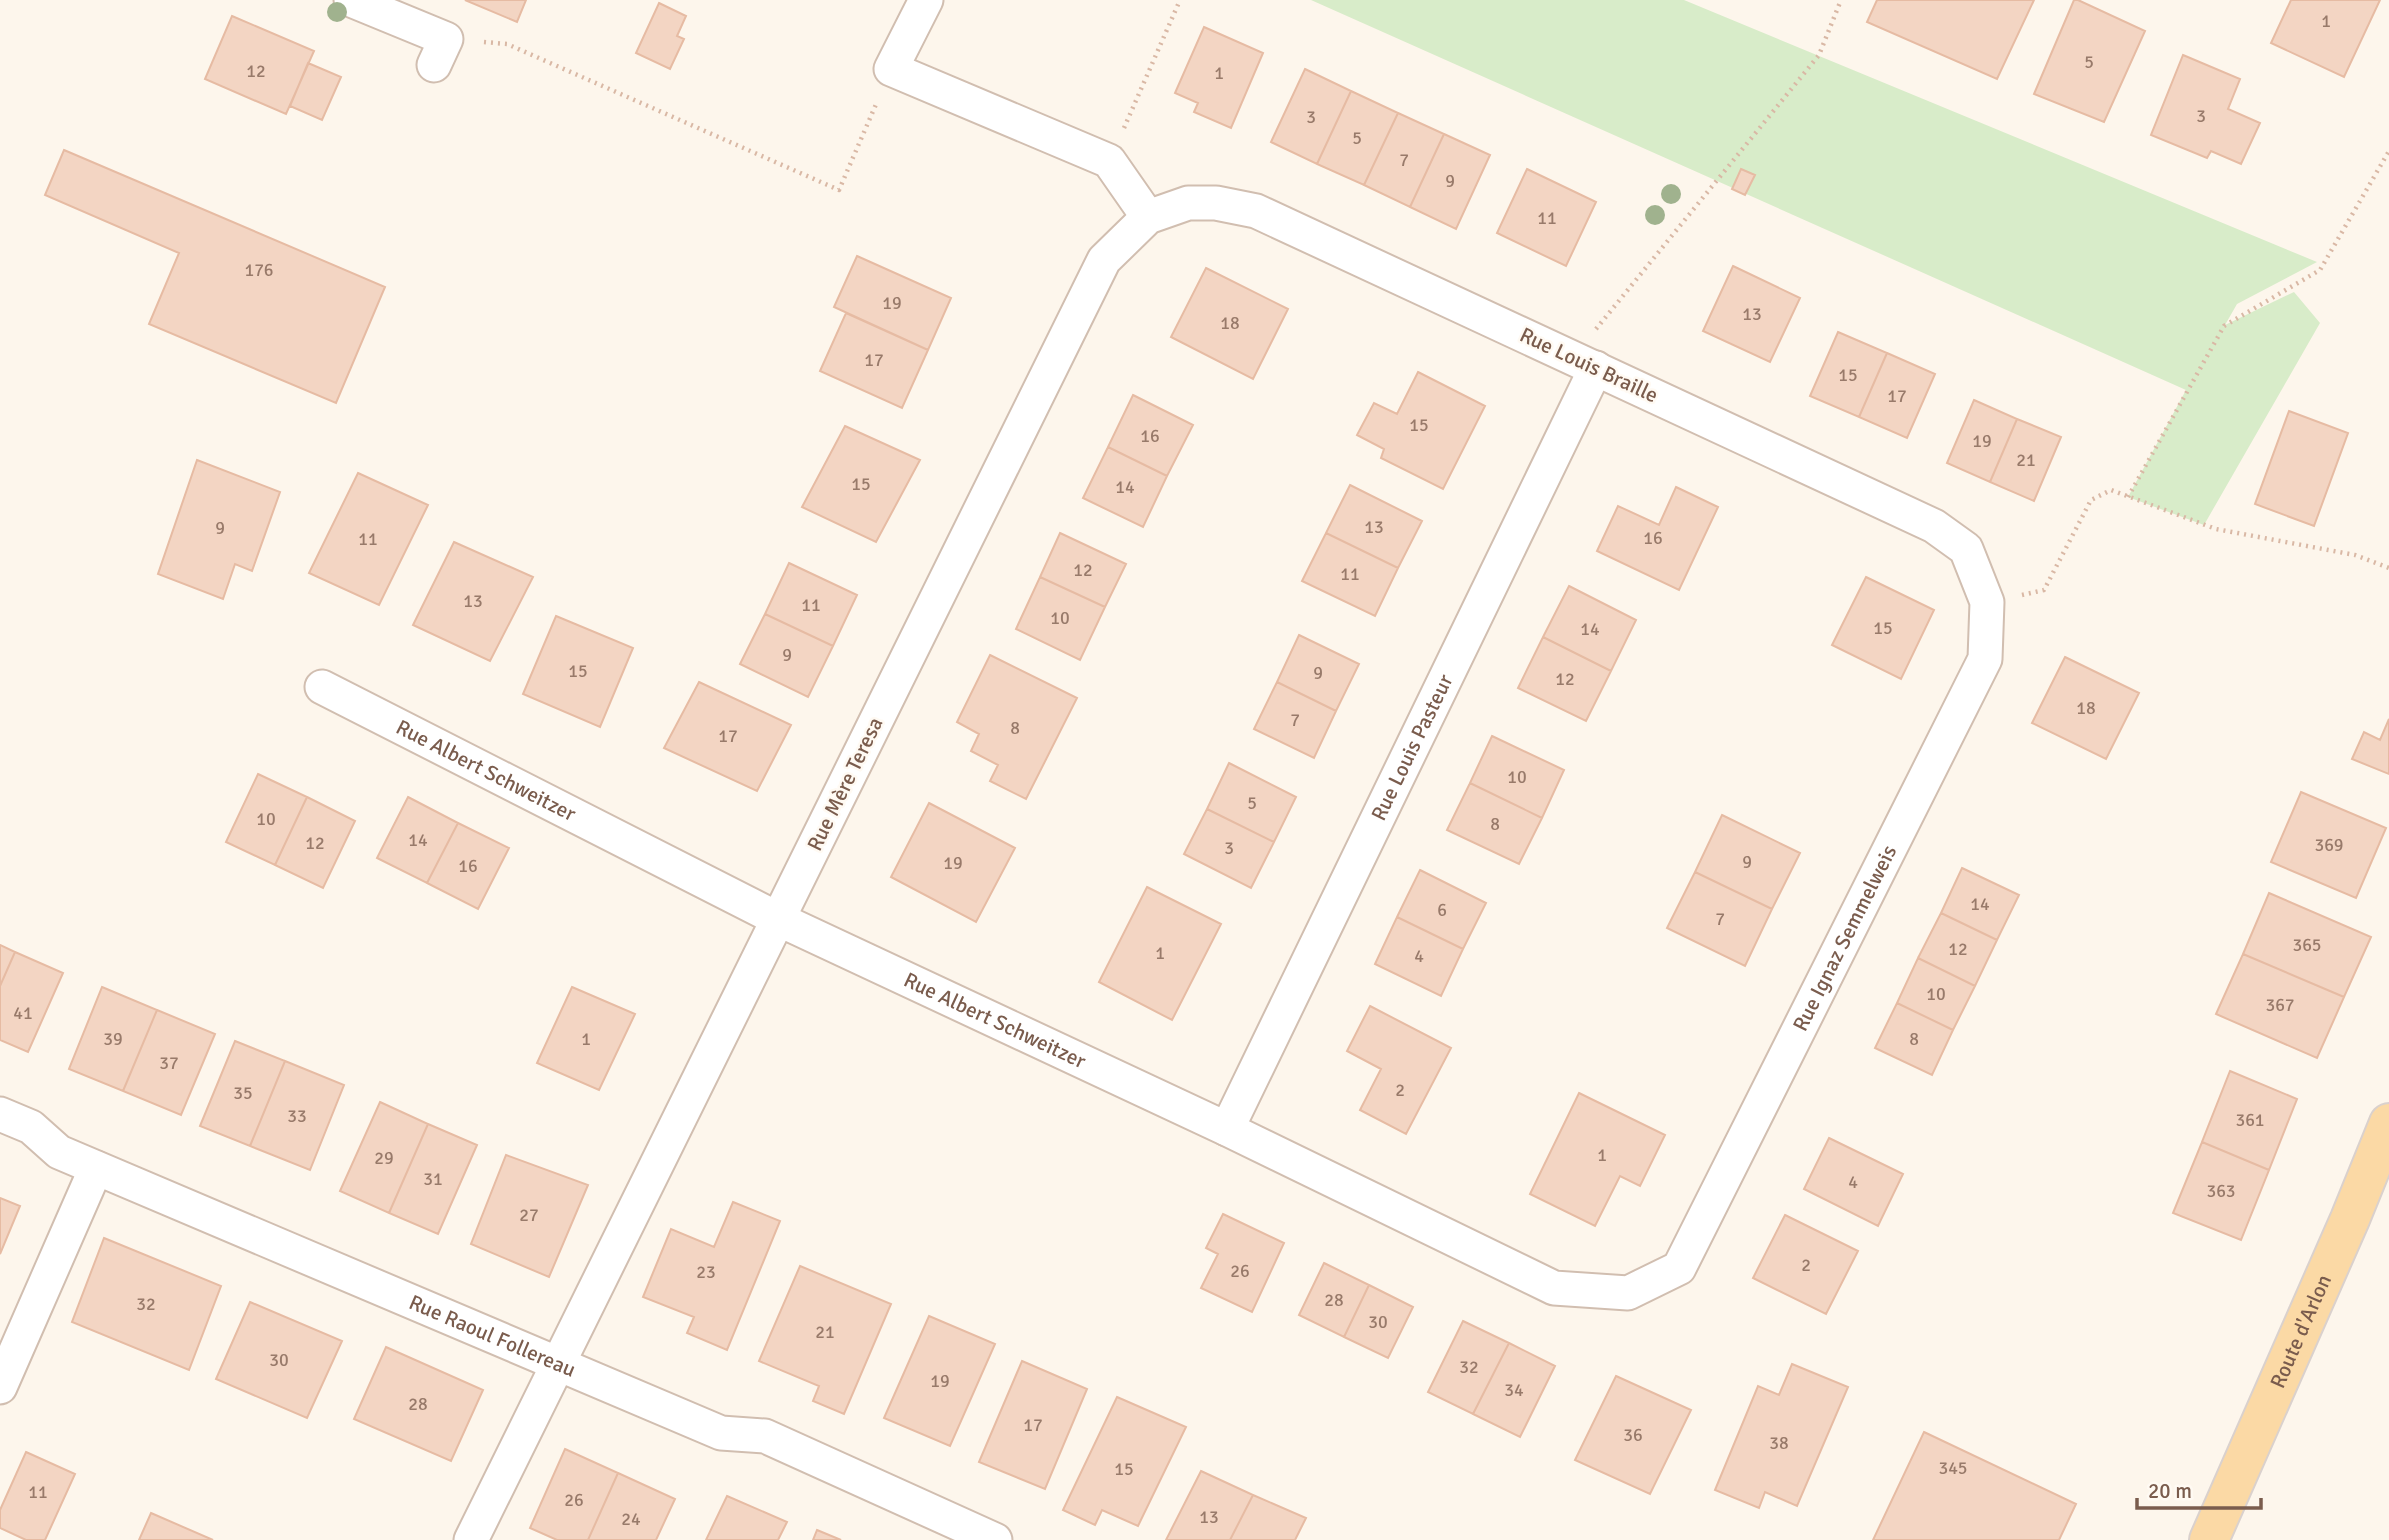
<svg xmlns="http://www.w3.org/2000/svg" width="2389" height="1540" viewBox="0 0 2389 1540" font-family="Signika,sans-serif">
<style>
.green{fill:#d8ecc9}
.building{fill:#f3d5c3;stroke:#e6bba3;stroke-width:2}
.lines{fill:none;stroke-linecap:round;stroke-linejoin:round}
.minor-casing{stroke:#d1beb0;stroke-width:37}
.primary-casing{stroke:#dad1cd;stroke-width:42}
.path{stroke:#d9b8a5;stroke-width:4.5;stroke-dasharray:2 5;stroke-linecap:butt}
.minor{stroke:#fff;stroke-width:33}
.primary{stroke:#fbd9a5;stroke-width:38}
.tree{fill:#a0b28e}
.labels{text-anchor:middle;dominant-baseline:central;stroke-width:5;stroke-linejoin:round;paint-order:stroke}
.number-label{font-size:18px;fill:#987a6a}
.street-label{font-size:21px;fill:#7a5c4d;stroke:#fffaf3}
</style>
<rect width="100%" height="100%" fill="#fdf6ec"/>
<path class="green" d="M1311,0H1684L2317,262L2237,304L2225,325L2294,292L2320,323L2204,525L2128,497L2186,390Z"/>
<path class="building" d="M465,0H526L517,22Z
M1877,0H2034L1997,79L1867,22Z
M2074,0H2078L2145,31L2104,122L2034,94Z
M2291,0H2380L2344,77L2271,43Z
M659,3L686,16L677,36L684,39L670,69L636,53Z
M232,16L314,51L286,114L205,79Z
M1204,27L1263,53L1231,128L1194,112L1198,103L1175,93Z
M2183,55L2240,79L2228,109L2260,123L2241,164L2211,151L2207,158L2151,135Z
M308,63L341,77L322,120L290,106Z
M1305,69L1351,91L1317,164L1271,142Z
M1351,91L1398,113L1364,185L1317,164Z
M1398,113L1444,134L1410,207L1364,185Z
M1444,134L1490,155L1456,229L1410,207Z
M64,150L385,287L336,403L149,324L179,253L45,195Z
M1527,169L1596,202L1566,266L1497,233Z
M1741,169L1755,175L1745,195L1732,189Z
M857,256L951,298L928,350L834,307Z
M1733,266L1800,298L1770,362L1703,331Z
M1206,268L1288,309L1253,379L1171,337Z
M846,313L928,350L902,408L820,371Z
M1838,332L1887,353L1859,417L1810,396Z
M1887,353L1935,374L1907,438L1859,417Z
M1418,372L1485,406L1443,489L1381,458L1384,449L1357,435L1374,403L1397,414Z
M1133,395L1193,425L1167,476L1108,447Z
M1974,400L2017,419L1990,482L1947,463Z
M2289,411L2348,433L2314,526L2255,504Z
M2017,419L2061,437L2034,501L1990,482Z
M845,426L920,460L876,542L802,507Z
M1108,447L1167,476L1143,527L1083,498Z
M197,460L280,492L252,571L235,564L223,599L158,574Z
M358,473L428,505L379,605L309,573Z
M1350,485L1422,521L1398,568L1326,533Z
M1676,487L1718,507L1679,590L1597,551L1618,506L1659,525Z
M1060,533L1126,564L1105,607L1040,577Z
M1326,533L1398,568L1375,616L1302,581Z
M454,542L533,577L490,661L413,625Z
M789,563L857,595L833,646L765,614Z
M1040,577L1105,607L1080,660L1016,629Z
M1866,577L1934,610L1901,679L1832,645Z
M1569,586L1636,620L1611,671L1543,637Z
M765,614L833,646L808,697L740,664Z
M556,616L633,648L600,727L523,694Z
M1299,635L1359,664L1336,711L1277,682Z
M1543,637L1611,671L1586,721L1518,688Z
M990,655L1077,698L1026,799L990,781L998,765L971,751L979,734L957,722Z
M2065,657L2139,693L2106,759L2032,723Z
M699,682L791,725L757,791L664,748Z
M1277,682L1336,711L1314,758L1254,729Z
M2389,719V774L2352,759L2364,732L2380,740Z
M1492,736L1564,770L1542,818L1470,783Z
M1229,763L1296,797L1274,842L1207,809Z
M258,774L307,797L275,865L226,842Z
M1470,783L1542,818L1519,864L1447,830Z
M2301,792L2386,828L2356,898L2271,862Z
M307,797L355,821L323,888L275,865Z
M408,797L458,823L427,883L377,858Z
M929,803L1015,848L976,922L891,877Z
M1207,809L1274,842L1251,888L1184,854Z
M1722,815L1800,853L1772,909L1695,872Z
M458,823L509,848L478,909L427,883Z
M1962,868L2019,895L1997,940L1941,913Z
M1420,870L1486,903L1463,949L1397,917Z
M1695,872L1772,909L1745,966L1667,928Z
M1147,887L1221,924L1172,1020L1099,982Z
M2269,893L2371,937L2344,997L2243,954Z
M1941,913L1997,940L1975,986L1918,958Z
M1397,917L1463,949L1441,996L1375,964Z
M0,945L15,952L0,986Z
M15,952L63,973L28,1052L0,1040V986Z
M2243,954L2344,997L2317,1058L2216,1014Z
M1918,958L1975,986L1953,1030L1897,1003Z
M102,987L157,1010L123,1091L69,1069Z
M572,987L635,1014L599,1090L537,1063Z
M1897,1003L1953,1030L1932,1075L1875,1048Z
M1370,1006L1451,1048L1406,1134L1360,1110L1381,1069L1347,1051Z
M157,1010L215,1034L181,1115L123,1091Z
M235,1041L285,1061L250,1146L200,1126Z
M285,1061L344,1085L310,1170L250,1146Z
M2230,1071L2297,1099L2269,1170L2202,1142Z
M1579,1093L1665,1135L1640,1186L1620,1176L1595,1226L1530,1194Z
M380,1102L428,1124L389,1213L340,1191Z
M428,1124L477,1145L438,1234L389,1213Z
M1829,1138L1903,1174L1878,1226L1804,1189Z
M2202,1142L2269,1170L2241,1240L2173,1213Z
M506,1155L588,1185L549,1277L471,1244Z
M0,1198L20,1206L0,1254Z
M733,1202L780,1221L727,1350L687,1333L694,1317L643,1297L671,1229L714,1247Z
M1223,1214L1284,1243L1252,1312L1201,1288L1218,1254L1206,1248Z
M1785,1215L1858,1251L1826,1314L1753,1278Z
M104,1238L221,1286L189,1370L72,1322Z
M1324,1263L1369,1285L1344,1337L1299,1315Z
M800,1266L891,1304L844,1414L813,1401L819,1386L759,1361Z
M1369,1285L1413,1307L1388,1358L1344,1337Z
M250,1302L342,1341L307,1418L216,1379Z
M929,1316L995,1344L950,1446L884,1418Z
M1463,1321L1509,1343L1473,1414L1428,1392Z
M1509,1343L1555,1366L1520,1437L1473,1414Z
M386,1347L483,1390L451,1461L354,1419Z
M1022,1361L1087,1389L1045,1489L979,1462Z
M1792,1364L1848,1387L1797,1506L1765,1492L1759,1508L1715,1490L1758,1386L1779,1395Z
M1616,1376L1691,1410L1650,1494L1575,1460Z
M1117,1397L1186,1427L1138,1526L1102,1510L1095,1525L1063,1510Z
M1924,1432L2076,1504L2059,1540H1873Z
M565,1449L618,1473L588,1540H557L530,1528Z
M26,1452L75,1474L45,1540H26L0,1528V1510Z
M1201,1471L1253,1495L1230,1540H1166Z
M618,1473L675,1499L656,1540H588Z
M1253,1495L1306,1518L1295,1540H1230Z
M727,1496L787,1522L778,1540H706Z
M151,1513L213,1540H139Z
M817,1530L841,1540H813Z"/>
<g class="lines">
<g class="minor-casing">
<g id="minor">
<path d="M351,0L446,39L434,65"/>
<path d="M926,0L891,69L1109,161L1148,217"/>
<path id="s1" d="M322,687L778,919L1227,1129L1554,1288L1628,1293L1679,1268L1985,659L1987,602L1966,549L1934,526L1256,211L1216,203H1188L1148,217L1104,260C893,687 683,1114 471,1540"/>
<path id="s2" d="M0,1114L31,1127L59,1152L721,1433L765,1436L995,1540"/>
<path id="s3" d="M1227,1129L1596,368"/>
<path d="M0,1387L96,1168"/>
</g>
</g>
<g class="primary-casing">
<g id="primary">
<path id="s4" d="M2209,1540L2350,1219L2389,1123"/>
</g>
</g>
<path class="path" d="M484,42L507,44L839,190L877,102
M1124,128L1180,0
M1596,329L1819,55L1841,0
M2128,497L2224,326L2320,270L2389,151
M2022,595L2044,590L2091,500L2111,490L2216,529L2355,555L2389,568"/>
<use href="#minor" class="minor"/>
<use href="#primary" class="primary"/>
</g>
<g class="tree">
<circle cx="337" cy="12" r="10"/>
<circle cx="1671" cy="194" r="10"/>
<circle cx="1655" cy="215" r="10"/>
</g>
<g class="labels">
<g class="number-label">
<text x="2326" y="21">1</text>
<text x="2089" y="62">5</text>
<text x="256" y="71">12</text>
<text x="1219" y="73">1</text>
<text x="2201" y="116">3</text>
<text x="1311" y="117">3</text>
<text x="1357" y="138">5</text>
<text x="1404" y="160">7</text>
<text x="1450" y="181">9</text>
<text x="1547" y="218">11</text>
<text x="259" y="270">176</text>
<text x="892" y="303">19</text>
<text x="1752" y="314">13</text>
<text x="1230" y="323">18</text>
<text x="874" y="360">17</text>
<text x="1848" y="375">15</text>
<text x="1897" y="396">17</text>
<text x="1419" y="425">15</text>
<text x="1150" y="436">16</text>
<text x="1982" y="441">19</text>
<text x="2026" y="460">21</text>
<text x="861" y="484">15</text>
<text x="1125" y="487">14</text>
<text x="1374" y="527">13</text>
<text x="220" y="528">9</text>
<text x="1653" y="538">16</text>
<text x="368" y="539">11</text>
<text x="1083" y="570">12</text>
<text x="1350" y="574">11</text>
<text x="473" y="601">13</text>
<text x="811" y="605">11</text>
<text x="1060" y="618">10</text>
<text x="1883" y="628">15</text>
<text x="1590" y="629">14</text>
<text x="787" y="655">9</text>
<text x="578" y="671">15</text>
<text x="1318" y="673">9</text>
<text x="1565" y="679">12</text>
<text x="2086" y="708">18</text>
<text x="1295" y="720">7</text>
<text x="1015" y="728">8</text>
<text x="728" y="736">17</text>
<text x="1517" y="777">10</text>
<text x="1252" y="803">5</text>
<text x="266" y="819">10</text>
<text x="1495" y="824">8</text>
<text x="418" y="840">14</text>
<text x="315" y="843">12</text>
<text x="2329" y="845">369</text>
<text x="1229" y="848">3</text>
<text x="1747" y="862">9</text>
<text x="953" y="863">19</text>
<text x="468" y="866">16</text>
<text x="1980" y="904">14</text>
<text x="1442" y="910">6</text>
<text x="1720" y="919">7</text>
<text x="2307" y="945">365</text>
<text x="1958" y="949">12</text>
<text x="1160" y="953">1</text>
<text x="1419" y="956">4</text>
<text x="1936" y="994">10</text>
<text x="2280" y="1005">367</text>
<text x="23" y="1013">41</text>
<text x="113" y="1039">39</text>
<text x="586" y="1039">1</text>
<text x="1914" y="1039">8</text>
<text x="169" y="1063">37</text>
<text x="1400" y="1090">2</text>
<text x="243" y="1093">35</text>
<text x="297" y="1116">33</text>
<text x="2250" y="1120">361</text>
<text x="1602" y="1155">1</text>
<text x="384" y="1158">29</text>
<text x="433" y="1179">31</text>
<text x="1853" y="1182">4</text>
<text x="2221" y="1191">363</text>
<text x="529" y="1215">27</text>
<text x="1806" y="1265">2</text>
<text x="1240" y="1271">26</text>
<text x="706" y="1272">23</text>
<text x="1334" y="1300">28</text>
<text x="146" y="1304">32</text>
<text x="1378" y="1322">30</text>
<text x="825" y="1332">21</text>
<text x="279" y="1360">30</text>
<text x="1469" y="1367">32</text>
<text x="940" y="1381">19</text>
<text x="1514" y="1390">34</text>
<text x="418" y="1404">28</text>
<text x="1033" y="1425">17</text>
<text x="1633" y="1435">36</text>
<text x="1779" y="1443">38</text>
<text x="1953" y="1468">345</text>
<text x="1124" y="1469">15</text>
<text x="38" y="1492">11</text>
<text x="574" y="1500">26</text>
<text x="1209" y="1517">13</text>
<text x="631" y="1519">24</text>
</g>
<g class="street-label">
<text transform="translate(1589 365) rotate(25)">Rue Louis Braille</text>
<text stroke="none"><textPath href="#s3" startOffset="424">Rue Louis Pasteur</textPath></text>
<text stroke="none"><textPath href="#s1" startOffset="184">Rue Albert Schweitzer</textPath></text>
<text transform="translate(845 784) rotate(-64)">Rue Mère Teresa</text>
<text stroke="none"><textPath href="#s1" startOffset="1871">Rue Ignaz Semmelweis</textPath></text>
<text stroke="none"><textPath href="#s1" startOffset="751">Rue Albert Schweitzer</textPath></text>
<text stroke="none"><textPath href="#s4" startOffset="228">Route d'Arlon</textPath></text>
<text stroke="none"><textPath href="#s2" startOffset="542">Rue Raoul Follereau</textPath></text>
</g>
</g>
<path d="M2137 1498v10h124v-10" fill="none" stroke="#7a5c4d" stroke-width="3.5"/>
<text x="2148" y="1498" font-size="21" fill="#7a5c4d" stroke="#fffaf3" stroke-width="5" paint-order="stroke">20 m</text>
</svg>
